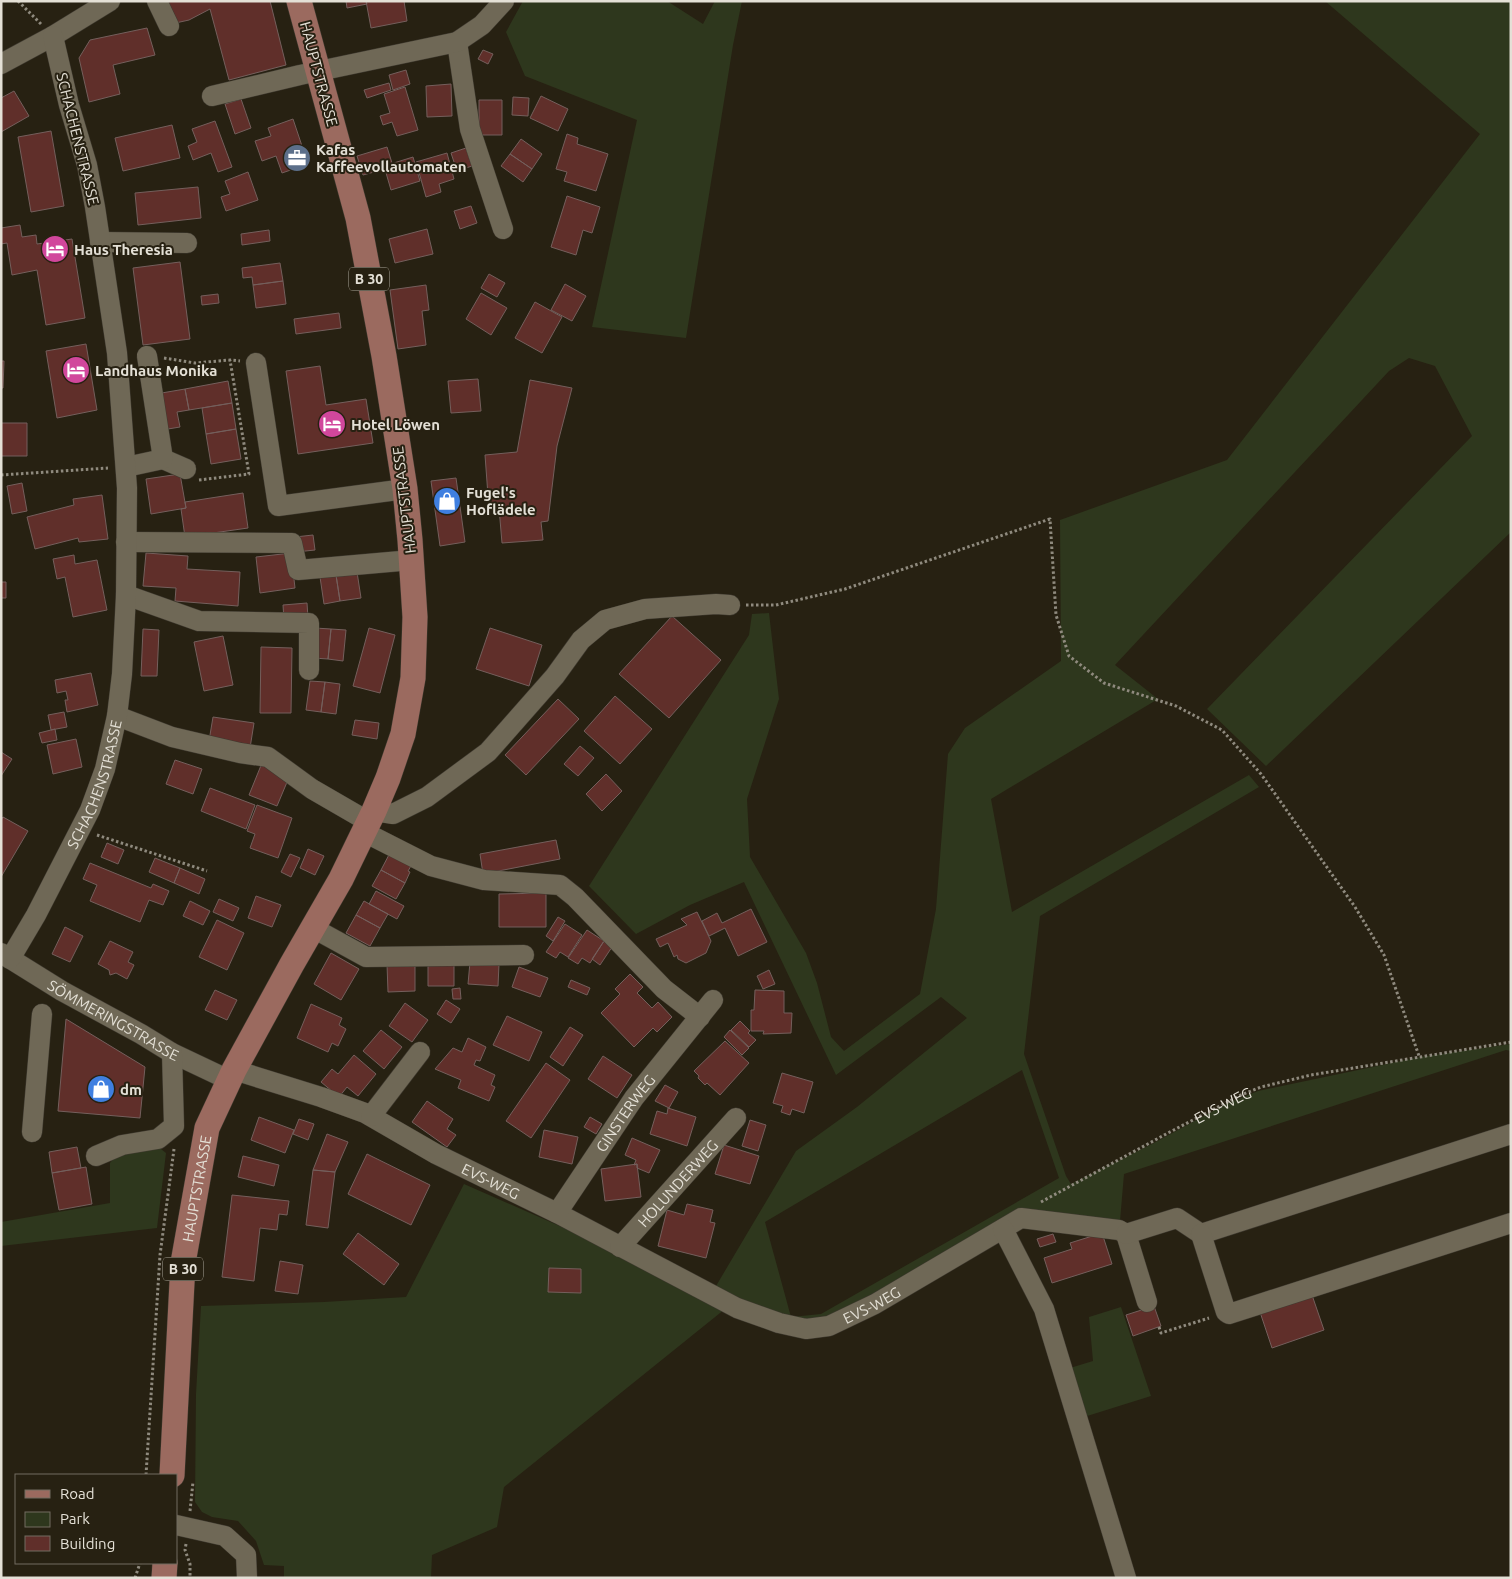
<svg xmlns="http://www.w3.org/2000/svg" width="1512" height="1579" viewBox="0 0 1512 1579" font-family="Ubuntu,sans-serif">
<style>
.green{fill:#2e371d;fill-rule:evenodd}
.building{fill:#602f2a;stroke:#745f5c}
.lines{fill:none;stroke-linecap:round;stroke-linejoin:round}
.minor-casing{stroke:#3f3a30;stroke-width:21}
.major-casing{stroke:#3f3a30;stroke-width:26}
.path{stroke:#8f8a7e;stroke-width:3;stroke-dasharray:2.5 2.5;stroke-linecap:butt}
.minor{stroke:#6f6856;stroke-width:20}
.major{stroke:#9b6a5f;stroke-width:25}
.labels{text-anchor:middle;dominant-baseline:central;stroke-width:4;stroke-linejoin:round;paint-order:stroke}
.shield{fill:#272112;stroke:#aba79b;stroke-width:1}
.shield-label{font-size:14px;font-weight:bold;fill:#e4e0d6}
.street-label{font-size:15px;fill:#e4e0d6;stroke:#272112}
.poi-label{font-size:15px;font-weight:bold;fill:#e4e0d6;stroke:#272112;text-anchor:start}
</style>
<rect width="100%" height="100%" fill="#272112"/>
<path class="green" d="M523,1H667L703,24L715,1H742L733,45L686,338L592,327L637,120L525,76L506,32Z
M1325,1H1511V532L1266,766L1207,709L1472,436L1435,366L1409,358L1389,371L1115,665L1158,699L991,799L1012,912L1249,775L1259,787L1040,916L1024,1054L1066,1176L1071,1184L1152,1144L1228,1103L1258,1091L1420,1057L1511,1044V1051L1506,1050L1124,1174L1120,1221L1037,1215L860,1306L809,1322L754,1309L716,1286L796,1151L857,1107L967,1018L941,997L836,1075L744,882L690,905L636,934L589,886L749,635L752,614L769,613L779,699L747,799L750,857L806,953L817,983L831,1037L844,1051L920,994L936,909L948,754L965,728L1061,661L1060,520L1227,460L1480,134ZM1022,1070L1059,1178L821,1314L791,1317L765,1222Z
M156,1145L166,1153L157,1228L1,1246V1222L110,1203V1163L121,1149Z
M464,1184L571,1231L725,1309L504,1487L497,1527L432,1555L431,1578H284V1566L264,1565L256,1541L238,1521L212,1517L202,1512L195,1502L196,1394L201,1306L324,1302L406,1297Z
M1121,1307L1151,1396L1084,1417L1070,1368L1093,1361L1089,1317Z"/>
<path class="building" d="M164,1H270L286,65L229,80L210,9L189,20L171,24Z
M346,1H366L367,4L347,8Z
M366,1H404L407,21L371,28Z
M147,28L155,55L113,65L120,94L89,102L79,58L90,40Z
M483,50L493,54L488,64L478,59Z
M406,70L410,84L393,90L389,75Z
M389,83L391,90L367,98L364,90Z
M451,84L452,116L427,117L426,86Z
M405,87L418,130L397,136L392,122L383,125L380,116L390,113L384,94Z
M14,91L29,116L1,132V98Z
M541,96L568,109L558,131L530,118Z
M513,97L529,98L528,116L512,115Z
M241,99L251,128L235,134L225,104Z
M479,100H502V135H479Z
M293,119L308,164L282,173L276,156L262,161L255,141L271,136L268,128Z
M215,121L232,167L218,172L211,153L193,160L188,146L197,142L192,129Z
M172,125L180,158L123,171L115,138Z
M51,131L64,206L31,212L18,137Z
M567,134L578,138L577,144L608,154L596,191L564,181L567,172L556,169Z
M521,139L542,154L532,169L510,154Z
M387,147L392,163L384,166L385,169L363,175L357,156Z
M466,148L472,166L457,171L451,153Z
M447,153L454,179L439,184L441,192L426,197L416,162Z
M510,154L532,169L523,182L501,166Z
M413,157L420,181L391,190L384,166Z
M248,172L258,200L226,211L221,197L230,194L225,181Z
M198,187L201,218L138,225L135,193Z
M567,196L600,207L592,233L583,230L576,255L551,247Z
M471,206L477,223L460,229L454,211Z
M20,225L22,237L36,235L37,244L72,239L85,318L46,325L37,270L12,275L7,243L1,244V228Z
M427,229L433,254L395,263L389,239Z
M269,230L270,241L242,245L241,234Z
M180,262L190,339L143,345L133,268Z
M280,263L283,281L253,285L252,277L243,278L242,268Z
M489,274L505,283L497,297L481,288Z
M283,281L286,304L256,308L253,285Z
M565,284L586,296L572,321L551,310Z
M426,285L429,310L422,311L426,345L398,349L390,290Z
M481,293L507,308L491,335L466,319Z
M218,294L219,303L202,305L201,296Z
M535,302L562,317L542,353L515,338Z
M339,313L341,328L296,334L294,319Z
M86,344L97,410L57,418L46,351Z
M1,361H4L3,388H1Z
M320,366L326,405L366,399L373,443L298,454L286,371Z
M478,379L481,411L451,413L448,381Z
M530,380L572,388L557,446L548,521L541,522L543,540L502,543L499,508L489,509L485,455L517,452Z
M228,381L232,403L189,410L185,389Z
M185,389L189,410L177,412L180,427L150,432L144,396Z
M232,403L236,429L206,434L202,408Z
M1,423H27V456H1Z
M236,429L241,459L211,464L206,434Z
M180,474L186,508L151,514L146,479Z
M456,478L465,542L440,546L431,481Z
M22,483L27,511L12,514L7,486Z
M243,493L248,528L185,537L181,509L186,508L185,502Z
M102,495L108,539L79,542L78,538L35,549L27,517L74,505L73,499Z
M313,535L315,550L296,552L295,537Z
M146,553L188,556L187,569L240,572L238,606L175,601L176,588L143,586Z
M291,553L295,588L260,593L256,557Z
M74,555L75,564L97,560L107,610L73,617L65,577L57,579L53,559Z
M357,572L361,598L340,601L336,575Z
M336,575L340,601L324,604L320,577Z
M1,582H6V598H1Z
M307,603L308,618L284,620L283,605Z
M672,616L721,660L669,718L619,674Z
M315,628L331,629L328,659L313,658Z
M369,628L395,635L380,693L353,686Z
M490,628L542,645L529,686L476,669Z
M143,629L159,630L157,676H141Z
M331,629L346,630L343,661L328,659Z
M223,636L233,685L204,691L194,642Z
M261,647L292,648L291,713H260Z
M91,673L98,705L67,712L65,700H68L66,691L57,693L55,680Z
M310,681L325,682L321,712L306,710Z
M325,682L340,684L336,714L321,712Z
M615,696L652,729L620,764L584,731Z
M558,699L579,719L526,775L505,755Z
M64,712L67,727L51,730L48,715Z
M213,717L254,723L250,748L209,741Z
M355,720L379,723L377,739L352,735Z
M55,729L57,740L42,743L39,733Z
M76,739L82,767L53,774L47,745Z
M580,746L594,758L578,776L564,764Z
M1,752L12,759L1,776Z
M175,760L202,769L193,794L166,784Z
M262,763L290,775L277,806L249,795Z
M606,774L622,791L602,811L586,794Z
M210,788L255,805L246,829L201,811Z
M257,805L292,818L278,858L250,848L255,834L247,831Z
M3,817L28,831L1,877V820Z
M556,840L560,859L483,874L480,854Z
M107,843L124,850L118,864L101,857Z
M308,849L324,856L315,875L300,868Z
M392,849L414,861L408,871L410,872L405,883L381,870Z
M290,854L300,858L291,877L281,872Z
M155,858L180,868L174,883L149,872Z
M90,863L151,888L153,884L169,891L163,905L149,900L140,922L90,901L97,885L83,879Z
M180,868L205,879L199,894L174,883Z
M381,870L405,883L396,899L372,886Z
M376,891L404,906L397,919L369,904Z
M546,893V927H499V894Z
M256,896L281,905L272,927L248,918Z
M219,899L239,908L233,921L213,912Z
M190,901L210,911L203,925L183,916Z
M364,901L388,914L380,928L356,915Z
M751,909L767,942L738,956L725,928L709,936L702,921L717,913L722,923Z
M697,912L711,941L706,953L686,963L678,959L677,955L674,957L668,943L660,947L656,939L687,925L681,919Z
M356,915L380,928L370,946L346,933Z
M558,917L565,921L553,941L546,936Z
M217,920L244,933L227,970L199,957Z
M565,924L582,935L568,957L560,952L556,958L546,952Z
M65,927L83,936L70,962L52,954Z
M587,930L604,941L590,963L582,958L578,964L568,958Z
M110,941L133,952L128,962L134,965L127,979L116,973L110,975L109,970L98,964Z
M604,941L612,947L600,965L592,959Z
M331,953L359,969L341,1000L314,984Z
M428,960H454V986H428Z
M470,962L499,964L498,986L468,984Z
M415,963V991L388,992L387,964Z
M519,967L548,978L540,997L512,987Z
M769,970L775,984L763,989L757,976Z
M630,974L643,987L637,993L652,1008L658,1002L672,1017L657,1032L653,1028L634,1047L601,1013L620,994L615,989Z
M571,980L590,988L587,995L568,987Z
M460,988L461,999H453L452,989Z
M215,990L237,1000L227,1020L205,1010Z
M755,990L784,991V1013H792L791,1033L763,1034L764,1031H751V1010H754Z
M446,1000L460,1009L451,1023L437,1014Z
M405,1003L428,1020L412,1042L389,1026Z
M311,1004L342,1018L339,1025L346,1029L338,1046L332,1043L328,1052L297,1038Z
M507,1016L542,1032L529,1061L493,1045Z
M66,1019L145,1067L140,1118L58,1111Z
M740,1021L750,1031L748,1033L756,1040L749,1047L731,1030Z
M570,1027L583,1035L563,1066L550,1057Z
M381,1030L402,1047L384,1069L363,1051Z
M730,1030L749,1048L742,1055L724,1037Z
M468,1038L486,1047L480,1061L476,1060L474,1065L495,1075L491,1085L495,1087L489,1101L458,1088L461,1080L435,1069L453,1048L462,1052Z
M725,1041L749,1063L720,1095L707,1083L705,1085L698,1078L699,1076L694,1071Z
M354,1055L376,1074L358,1096L347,1087L339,1097L321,1082L332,1069L338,1074Z
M603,1056L632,1075L617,1098L588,1079Z
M546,1063L570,1080L531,1138L506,1121Z
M782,1073L813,1082L804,1113L792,1109L790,1115L781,1112L783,1106L773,1103Z
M665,1085L678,1092L669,1108L655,1101Z
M427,1101L453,1119L447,1129L456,1135L447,1147L412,1122Z
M668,1108L696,1117L687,1146L650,1134L657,1111L667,1114Z
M259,1117L294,1130L285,1153L251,1140Z
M590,1117L602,1124L596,1134L584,1127Z
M299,1119L314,1124L308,1140L293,1134Z
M750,1120L766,1125L758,1151L742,1146Z
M544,1130L578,1137L572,1164L539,1157Z
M327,1134L348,1142L335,1172L313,1170Z
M632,1138L660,1150L649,1173L637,1168V1164L634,1165L636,1160L625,1155Z
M724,1145L759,1156L750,1184L715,1174Z
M77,1147L81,1168L52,1173L49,1152Z
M367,1154L430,1185L411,1225L348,1194Z
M243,1156L279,1165L274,1186L238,1177Z
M637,1164L641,1197L605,1201L601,1169Z
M86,1167L92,1204L59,1210L52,1173Z
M313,1170L335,1172L328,1228L306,1225Z
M232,1195L289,1201L287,1215L279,1214L277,1230L260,1228L254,1281L222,1277Z
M687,1204L713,1210L710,1222L715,1223L706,1258L658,1246L667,1210L684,1215Z
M358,1233L399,1264L384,1285L343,1254Z
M1102,1233L1112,1264L1052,1283L1044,1258L1072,1249L1070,1243Z
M1053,1234L1056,1242L1040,1247L1037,1239Z
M280,1261L303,1265L298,1294L275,1291Z
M549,1268L581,1269V1293L548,1292Z
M1312,1295L1324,1330L1272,1348L1260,1312Z
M1154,1306L1161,1326L1133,1336L1126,1315Z"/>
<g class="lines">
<g class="minor-casing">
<g id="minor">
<path d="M157,1L169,26"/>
<path d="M457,42L470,129L503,229"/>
<path d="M1,64L53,36L110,1"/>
<path d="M212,96L300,75L457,42L482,25L504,1"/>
<path d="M100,242L187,243"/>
<path d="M256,363L278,506L405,489"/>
<path d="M163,459L186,469"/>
<path d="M126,467L163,459L147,356"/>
<path d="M126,542L292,543L298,570L412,560"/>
<path d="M126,595L199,621L309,623V670"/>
<path d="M117,716L172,737L240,753L268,757L312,789L369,822"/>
<path d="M374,811L393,814L427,797L488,752L555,676L581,640L605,620L645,609L716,604L730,605"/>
<path d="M364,832L431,866L484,880L560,885L575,897L664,989L700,1017"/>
<path d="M313,928L366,957L524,955"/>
<path id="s2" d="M1,953L62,991L141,1034L172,1053L229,1080"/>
<path id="s3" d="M10,959L36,915L90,810L105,769L117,716L122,674L126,595L127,488L117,353L95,207L87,165L69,105L53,36"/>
<path id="s4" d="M234,1070L321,1097L365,1113L436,1154L557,1213L737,1308L779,1323L806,1329L829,1326L875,1304L1021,1218L1119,1230L1126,1234L1147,1302"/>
<path d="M371,1116L420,1052"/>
<path d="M32,1132L42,1014"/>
<path d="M96,1156L122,1145L158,1139L174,1126L172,1053"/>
<path id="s5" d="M557,1213L634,1098L713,1000"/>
<path d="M1003,1229L1044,1309L1126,1578"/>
<path d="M1126,1234L1177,1218L1201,1234L1511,1134"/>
<path d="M1201,1234L1226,1312L1229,1314L1511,1223"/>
<path id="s6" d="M620,1247L736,1118"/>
<path d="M176,1525L225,1536L246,1555L247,1578"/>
</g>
</g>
<g class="major-casing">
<g id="major">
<path id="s7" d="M172,1475L183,1263L207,1128L234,1070L292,964L341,879L374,811L388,778L403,734L413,678L415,617L410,540L405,489L384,356L358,218L299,1"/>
<path d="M164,1578L165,1563"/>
</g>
</g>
<g class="path">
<path d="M18,1L41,24"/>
<path d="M164,358L195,363L230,360L240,361"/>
<path d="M1,475L108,468"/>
<path d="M199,480L249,474L230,360"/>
<path d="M746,605H776L845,589L1050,519L1056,615L1069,656L1104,683L1176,706L1222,730L1261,774L1355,907L1384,955L1419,1056"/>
<path d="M97,835L207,871"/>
<path id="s1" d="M1041,1202L1168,1133L1241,1095L1261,1087L1311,1075L1511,1042"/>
<path d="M1159,1327L1161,1333L1209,1318"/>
<path d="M146,1475L160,1255L174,1149"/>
<path d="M190,1511L193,1482"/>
<path d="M186,1544L185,1550L190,1564V1578"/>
<path d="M135,1578L140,1563"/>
</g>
<use href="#minor" class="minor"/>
<use href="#major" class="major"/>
</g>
<defs>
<g id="office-disc" transform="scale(1.4375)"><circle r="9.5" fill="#5c6f8a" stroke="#272112"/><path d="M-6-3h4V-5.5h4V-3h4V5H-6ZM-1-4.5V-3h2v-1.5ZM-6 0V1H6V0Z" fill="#fff"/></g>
<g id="hotel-disc" transform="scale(1.4375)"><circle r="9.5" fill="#d1479c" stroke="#272112"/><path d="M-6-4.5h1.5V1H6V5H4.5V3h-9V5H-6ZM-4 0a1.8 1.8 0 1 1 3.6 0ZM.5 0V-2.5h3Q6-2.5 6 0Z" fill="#fff"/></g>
<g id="shop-disc" transform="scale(1.4375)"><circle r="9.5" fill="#3f7fe0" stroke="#272112"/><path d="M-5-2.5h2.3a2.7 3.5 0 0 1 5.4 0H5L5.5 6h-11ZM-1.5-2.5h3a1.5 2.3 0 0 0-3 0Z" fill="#fff"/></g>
</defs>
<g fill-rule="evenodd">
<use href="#office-disc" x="297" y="158"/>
<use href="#hotel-disc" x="55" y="249"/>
<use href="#hotel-disc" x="76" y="370"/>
<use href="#hotel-disc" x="332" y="424"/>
<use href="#shop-disc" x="447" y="501"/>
<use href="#shop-disc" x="101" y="1089"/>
</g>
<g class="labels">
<g class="shield">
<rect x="349" y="267.5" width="40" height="23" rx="4"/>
<rect x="163" y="1257.5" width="40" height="23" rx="4"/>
</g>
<g class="shield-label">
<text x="369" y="279">B 30</text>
<text x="183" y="1269">B 30</text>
</g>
<g class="street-label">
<text transform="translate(319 74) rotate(75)">HAUPTSTRASSE</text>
<text transform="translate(78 139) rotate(76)">SCHACHENSTRASSE</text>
<text transform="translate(404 500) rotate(-97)">HAUPTSTRASSE</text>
<text stroke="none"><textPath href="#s3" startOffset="195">SCHACHENSTRASSE</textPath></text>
<text stroke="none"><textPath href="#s2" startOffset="131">SÖMMERINGSTRASSE</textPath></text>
<text stroke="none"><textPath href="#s1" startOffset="206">EVS-WEG</textPath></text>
<text stroke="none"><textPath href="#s5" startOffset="121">GINSTERWEG</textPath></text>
<text stroke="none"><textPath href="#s4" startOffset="281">EVS-WEG</textPath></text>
<text stroke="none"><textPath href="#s6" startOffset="86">HOLUNDERWEG</textPath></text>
<text stroke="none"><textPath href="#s7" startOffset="288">HAUPTSTRASSE</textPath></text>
<text stroke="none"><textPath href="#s4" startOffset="701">EVS-WEG</textPath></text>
</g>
<g class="poi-label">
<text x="316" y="149">Kafas<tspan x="316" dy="17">Kaffeevollautomaten</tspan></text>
<text x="74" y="249">Haus Theresia</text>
<text x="95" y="370">Landhaus Monika</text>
<text x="351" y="424">Hotel Löwen</text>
<text x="466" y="492">Fugel's<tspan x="466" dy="17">Hoflädele</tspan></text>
<text x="120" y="1089">dm</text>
</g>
</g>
<rect width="1512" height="1579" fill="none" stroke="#e4e0d6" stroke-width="5"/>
<rect x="15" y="1474" width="162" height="90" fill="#272112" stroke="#736d60"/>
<rect x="25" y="1490" width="25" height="8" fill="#9b6a5f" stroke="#736d60"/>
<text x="60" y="1499" font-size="15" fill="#e4e0d6">Road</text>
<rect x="25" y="1512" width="25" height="15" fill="#2e371d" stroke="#736d60"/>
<text x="60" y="1524" font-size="15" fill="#e4e0d6">Park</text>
<rect x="25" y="1536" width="25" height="15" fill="#602f2a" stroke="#736d60"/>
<text x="60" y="1549" font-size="15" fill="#e4e0d6">Building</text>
</svg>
